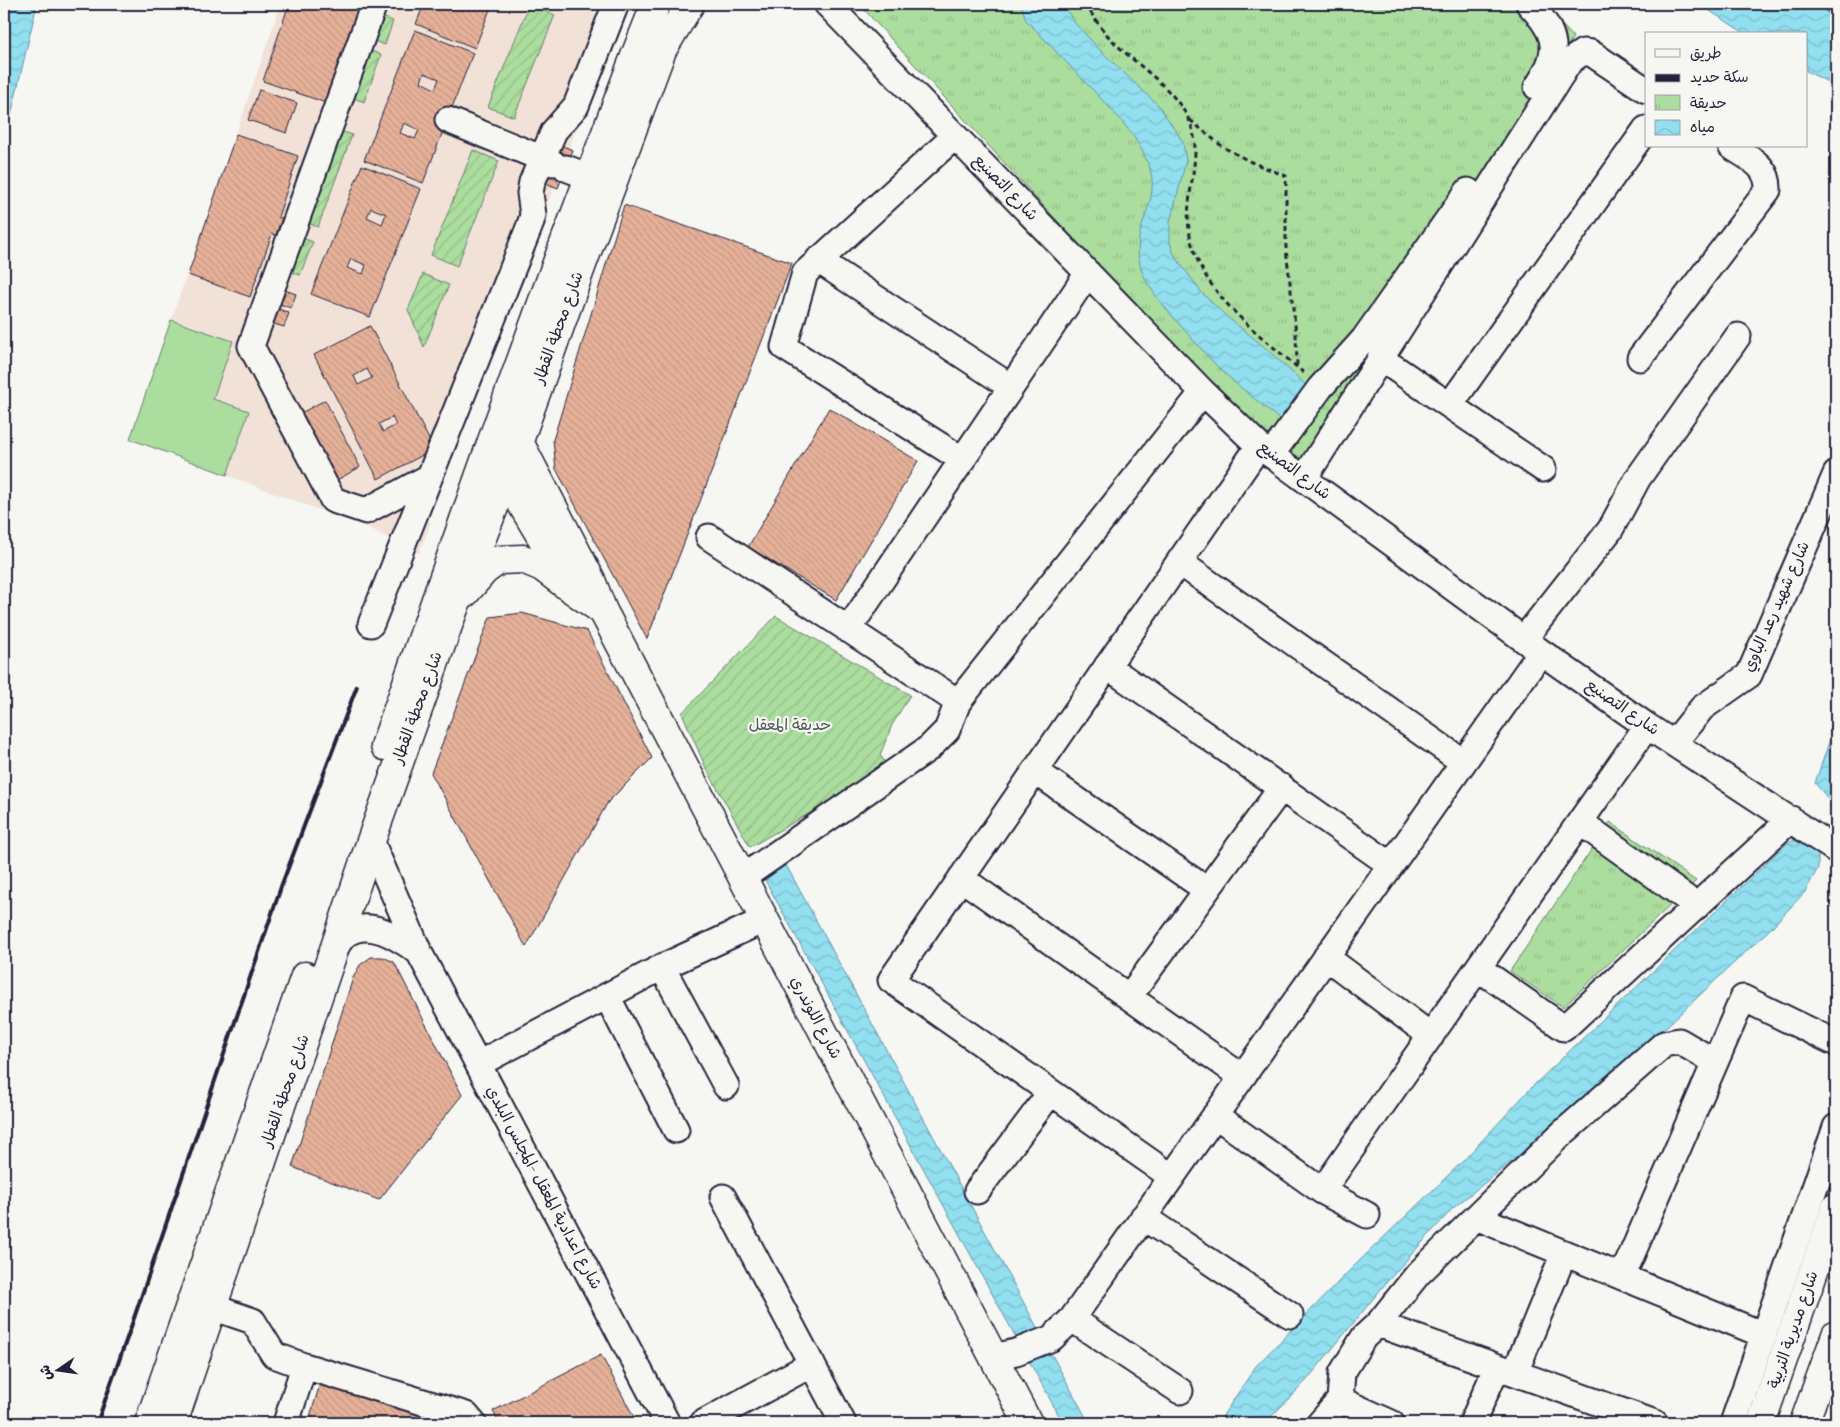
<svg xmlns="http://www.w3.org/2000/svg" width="1840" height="1427" viewBox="0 0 1840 1427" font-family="'Indie Flower','Playpen Sans Arabic',sans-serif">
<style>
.built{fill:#f1e1d7}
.grass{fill:#abdd9e;stroke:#66806c}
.park{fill:url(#park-tufts);stroke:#66806c}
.garden{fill:url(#garden-furrows);stroke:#66806c}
.water{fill:url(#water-waves);stroke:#6593a7}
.building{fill:url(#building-back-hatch);stroke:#22223b;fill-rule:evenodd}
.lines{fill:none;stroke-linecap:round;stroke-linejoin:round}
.minor-casing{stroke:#22223b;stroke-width:29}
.major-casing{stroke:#22223b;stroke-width:31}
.path{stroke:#22223b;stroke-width:3;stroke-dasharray:5 4;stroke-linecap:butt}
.minor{stroke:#f6f6f2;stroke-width:25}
.major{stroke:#f6f6f2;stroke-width:28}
.rail{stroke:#22223b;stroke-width:4}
.labels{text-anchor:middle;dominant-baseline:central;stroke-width:4.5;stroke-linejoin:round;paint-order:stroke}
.street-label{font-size:16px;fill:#22223b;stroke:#f6f6f2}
.park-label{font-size:16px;fill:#4b5a59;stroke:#f6f6f2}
</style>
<defs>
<pattern id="park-tufts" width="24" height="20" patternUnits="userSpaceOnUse" patternTransform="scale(1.25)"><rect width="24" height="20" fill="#abdd9e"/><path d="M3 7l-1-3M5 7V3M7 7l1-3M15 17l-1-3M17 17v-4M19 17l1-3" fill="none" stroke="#93bd89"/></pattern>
<pattern id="garden-furrows" width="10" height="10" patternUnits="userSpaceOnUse" patternTransform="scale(1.25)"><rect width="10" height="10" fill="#abdd9e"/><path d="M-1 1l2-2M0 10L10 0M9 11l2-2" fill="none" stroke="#93bd89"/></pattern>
<pattern id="water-waves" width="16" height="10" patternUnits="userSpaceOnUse" patternTransform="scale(1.25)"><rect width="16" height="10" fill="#91dfef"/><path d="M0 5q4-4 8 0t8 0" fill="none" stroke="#7dbfce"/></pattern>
<pattern id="building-back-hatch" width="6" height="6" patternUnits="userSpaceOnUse" patternTransform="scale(1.25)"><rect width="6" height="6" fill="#e6b199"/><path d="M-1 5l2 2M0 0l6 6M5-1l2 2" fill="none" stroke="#c59885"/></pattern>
</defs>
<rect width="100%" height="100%" fill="#f6f6f2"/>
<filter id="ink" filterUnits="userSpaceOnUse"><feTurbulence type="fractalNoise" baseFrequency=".02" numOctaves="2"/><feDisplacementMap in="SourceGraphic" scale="10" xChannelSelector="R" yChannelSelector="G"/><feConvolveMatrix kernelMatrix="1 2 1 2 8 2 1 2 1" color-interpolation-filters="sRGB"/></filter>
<g filter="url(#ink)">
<path class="built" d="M281,4H624L426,520L431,522L419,553L399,545L376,531L130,439Z"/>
<path class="grass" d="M171,320L233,341L213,399L249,411L227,475L130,439Z"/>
<path class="park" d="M859,4H1543L1573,37L1550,78L1303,467L1197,371L1083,249Z
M1610,822L1696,881L1563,1007L1510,971Z"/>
<path class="garden" d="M529,5L555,15L514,117L488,107Z
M379,16L393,21L385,45L371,40Z
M367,49L381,55L364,102L349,96Z
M338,130L352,135L318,227L305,222Z
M473,150L499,161L457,266L431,255Z
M300,237L313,242L300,275L287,270Z
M423,274L449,285L424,347L408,310Z
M776,616L910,695L892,725L880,755L889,768L750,847L705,766L682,713Z"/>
<path class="water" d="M4,4H37L4,145Z
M1021,4H1063L1074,22L1101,51L1159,106L1183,142L1186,161L1170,222V242L1174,255L1202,293L1226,316L1262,345L1306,385L1285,424C1262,404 1237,386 1216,365C1201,349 1187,333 1173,317C1159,300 1142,281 1139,259C1133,222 1163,201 1148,163C1136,133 1111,109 1089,86C1068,64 1047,42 1026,20Z
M1699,4H1816L1836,18V86L1806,71V34H1746Z
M1836,722V834L1818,856V868L1805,892L1769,930L1634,1057L1560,1123L1453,1208L1386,1283L1306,1381L1265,1423H1218L1256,1366L1353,1267L1463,1161L1532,1087L1785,845C1796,837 1801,840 1812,847L1831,824L1834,817L1830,801L1815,783Z
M786,865L1089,1423H1063L765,880Z"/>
<path class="building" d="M289,4H360L326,103L263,81Z
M424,4H464L468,5L469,4H492L475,48L416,24Z
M1816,4H1836V15L1834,17Z
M415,30L473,53L423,183L364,160ZM424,73L439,79L435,89L421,82ZM404,123L419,130L415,139L400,133Z
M259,90L297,103L287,133L248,120Z
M236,134L298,156L278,217L282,218L276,235L272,234L250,297L188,275Z
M560,145L573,150L558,188L545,183Z
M362,165L421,189L370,317L311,294ZM371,208L386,214L382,224L367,217ZM351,259L366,265L363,274L347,268Z
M624,205L792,263L647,639L556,469L553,440Z
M282,289L296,294L291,308L277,303Z
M276,308L289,313L284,327L271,323Z
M370,326L434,449L378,479L314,355ZM367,369L372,378L358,385L354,376ZM392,417L396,425L383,432L379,424Z
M325,400L360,467L337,480L301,413Z
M829,408L918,461L836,600L748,547Z
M522,613L587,631L652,758L608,802L526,947L431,773L490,617Z
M371,957H383L394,962L462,1095L379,1200L292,1167L353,978L360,965Z
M601,1355L637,1423H499L493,1411Z
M321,1381L460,1423H308Z"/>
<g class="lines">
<g class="minor-casing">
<path id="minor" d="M374,4L251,346L333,500L366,511L429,477
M827,4L1203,392L1259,446L1541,652L1647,726L1836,850
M1529,4C1558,34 1561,52 1537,87
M448,120L553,163
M955,136L805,273L784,347L963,460
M566,168L589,177
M818,260L1011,387
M1380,358L1543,469
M1640,358L1768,190C1769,165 1749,159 1731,146
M1450,405L1646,129
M1271,455L1320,388L1364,339L1468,191
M1304,479L1570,61L1583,52L1591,53L1646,90
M709,537L958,702
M1179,562L1463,762
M371,624L530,225L533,215L530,193L532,182L554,131L576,106L616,4
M848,630L1088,273
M1524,639L1610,530L1638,478L1738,336
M1107,666L1391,865
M1674,743L1702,708L1749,675L1836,474
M1035,771L1207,890
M1580,822L1697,906
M371,841L419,952L667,1423
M742,878L929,748L947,730L958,702L1203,392
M961,878L1242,1077
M334,950C337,945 341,938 346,934C370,917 400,939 419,952
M1326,957L1431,1036
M662,967L726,1086
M1478,968L1564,1028L1791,819
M607,996L676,1130
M1129,997L1282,787
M478,1064L662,967L764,920
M1215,1115L1322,1191L1367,1215
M1172,1177L891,980L1259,446
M977,1191L1051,1092
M1322,1191L1647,726
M723,1197L843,1423
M1143,1217L1290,1315
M1476,1217L1764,1335
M1622,1277L1743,998L1836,1043
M212,1307L253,1321L274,1355L304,1366L466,1415L473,1423
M1072,1319L1180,1391
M1378,1324L1655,1423
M993,1357L1016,1352L1052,1338L1072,1319L1541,652
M1515,1373L1564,1253
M1340,1400L1391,1423
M286,1423L304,1366
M703,1423L812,1364
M1320,1423L1340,1400L1342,1373L1364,1337L1378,1324L1418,1274L1557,1138L1664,1044L1679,1041L1715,1062
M1472,1423L1497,1367
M1733,1423L1836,1127"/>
</g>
<g class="major-casing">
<path id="major" d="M512,431L518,440L591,580L603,611L1028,1423
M499,466L573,590L603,611
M465,593L484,571L499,560L523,559L542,567L566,585
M385,746C451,556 517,366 589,178C611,120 632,61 656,4
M149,1423L305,976
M173,1423L371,841L456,603L506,477L580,270L662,50L690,4
M1761,1423L1836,1207
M1804,1423L1836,1335"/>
</g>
<path class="path" d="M1086,4C1093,17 1101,29 1112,40C1137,66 1171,85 1188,118C1202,145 1191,176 1189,204C1180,281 1254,329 1305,374
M1190,120L1223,147L1251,162L1286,176V249L1296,333L1297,367"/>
<use href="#minor" class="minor"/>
<use href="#major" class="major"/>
<path class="rail" d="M97,1423L133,1321L282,884L357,686"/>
</g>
</g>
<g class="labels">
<g class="street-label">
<text transform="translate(1005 188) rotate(46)">شارع التصنيع</text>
<text transform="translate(559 328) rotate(-70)">شارع محطة القطار</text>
<text transform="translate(1294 471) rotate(37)">شارع التصنيع</text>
<text transform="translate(1777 607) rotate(-66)">شارع شهيد رعد الباوي</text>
<text transform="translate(418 708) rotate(-70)">شارع محطة القطار</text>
<text transform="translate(1622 708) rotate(35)">شارع التصنيع</text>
<text transform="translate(815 1018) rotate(62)">شارع اللوندري</text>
<text transform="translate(286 1091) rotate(-71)">شارع محطة القطار</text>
<text transform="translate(543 1188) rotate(62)">شارع اعدادية المعقل -المجلس البلدي</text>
<text transform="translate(1794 1330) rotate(-71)">شارع مديرية التربية</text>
</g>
<g class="park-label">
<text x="790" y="726">حديقة المعقل</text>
</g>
</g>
<rect width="1840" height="1427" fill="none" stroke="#f6f6f2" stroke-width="20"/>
<rect x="10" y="10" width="1820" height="1407" fill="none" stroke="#22223b" stroke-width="2" filter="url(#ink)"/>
<rect x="1645" y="32" width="162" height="115" fill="#f6f6f2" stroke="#a1a1a9"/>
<rect x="1655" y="49" width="25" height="8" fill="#f6f6f2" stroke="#a1a1a9"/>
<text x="1690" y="58" font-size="15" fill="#22223b">طريق</text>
<rect x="1655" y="74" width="25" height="8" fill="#22223b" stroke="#a1a1a9"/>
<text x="1690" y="82" font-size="15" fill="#22223b">سكة حديد</text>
<rect x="1655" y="95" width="25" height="15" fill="url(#park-tufts)" stroke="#a1a1a9"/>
<text x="1690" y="108" font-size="15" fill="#22223b">حديقة</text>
<rect x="1655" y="120" width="25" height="15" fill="url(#water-waves)" stroke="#a1a1a9"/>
<text x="1690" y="132" font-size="15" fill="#22223b">مياه</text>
<g transform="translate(58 1370) rotate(257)" stroke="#f6f6f2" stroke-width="4" paint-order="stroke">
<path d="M0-4L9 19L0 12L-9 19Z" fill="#22223b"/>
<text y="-8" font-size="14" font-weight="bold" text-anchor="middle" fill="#22223b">ش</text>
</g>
</svg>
